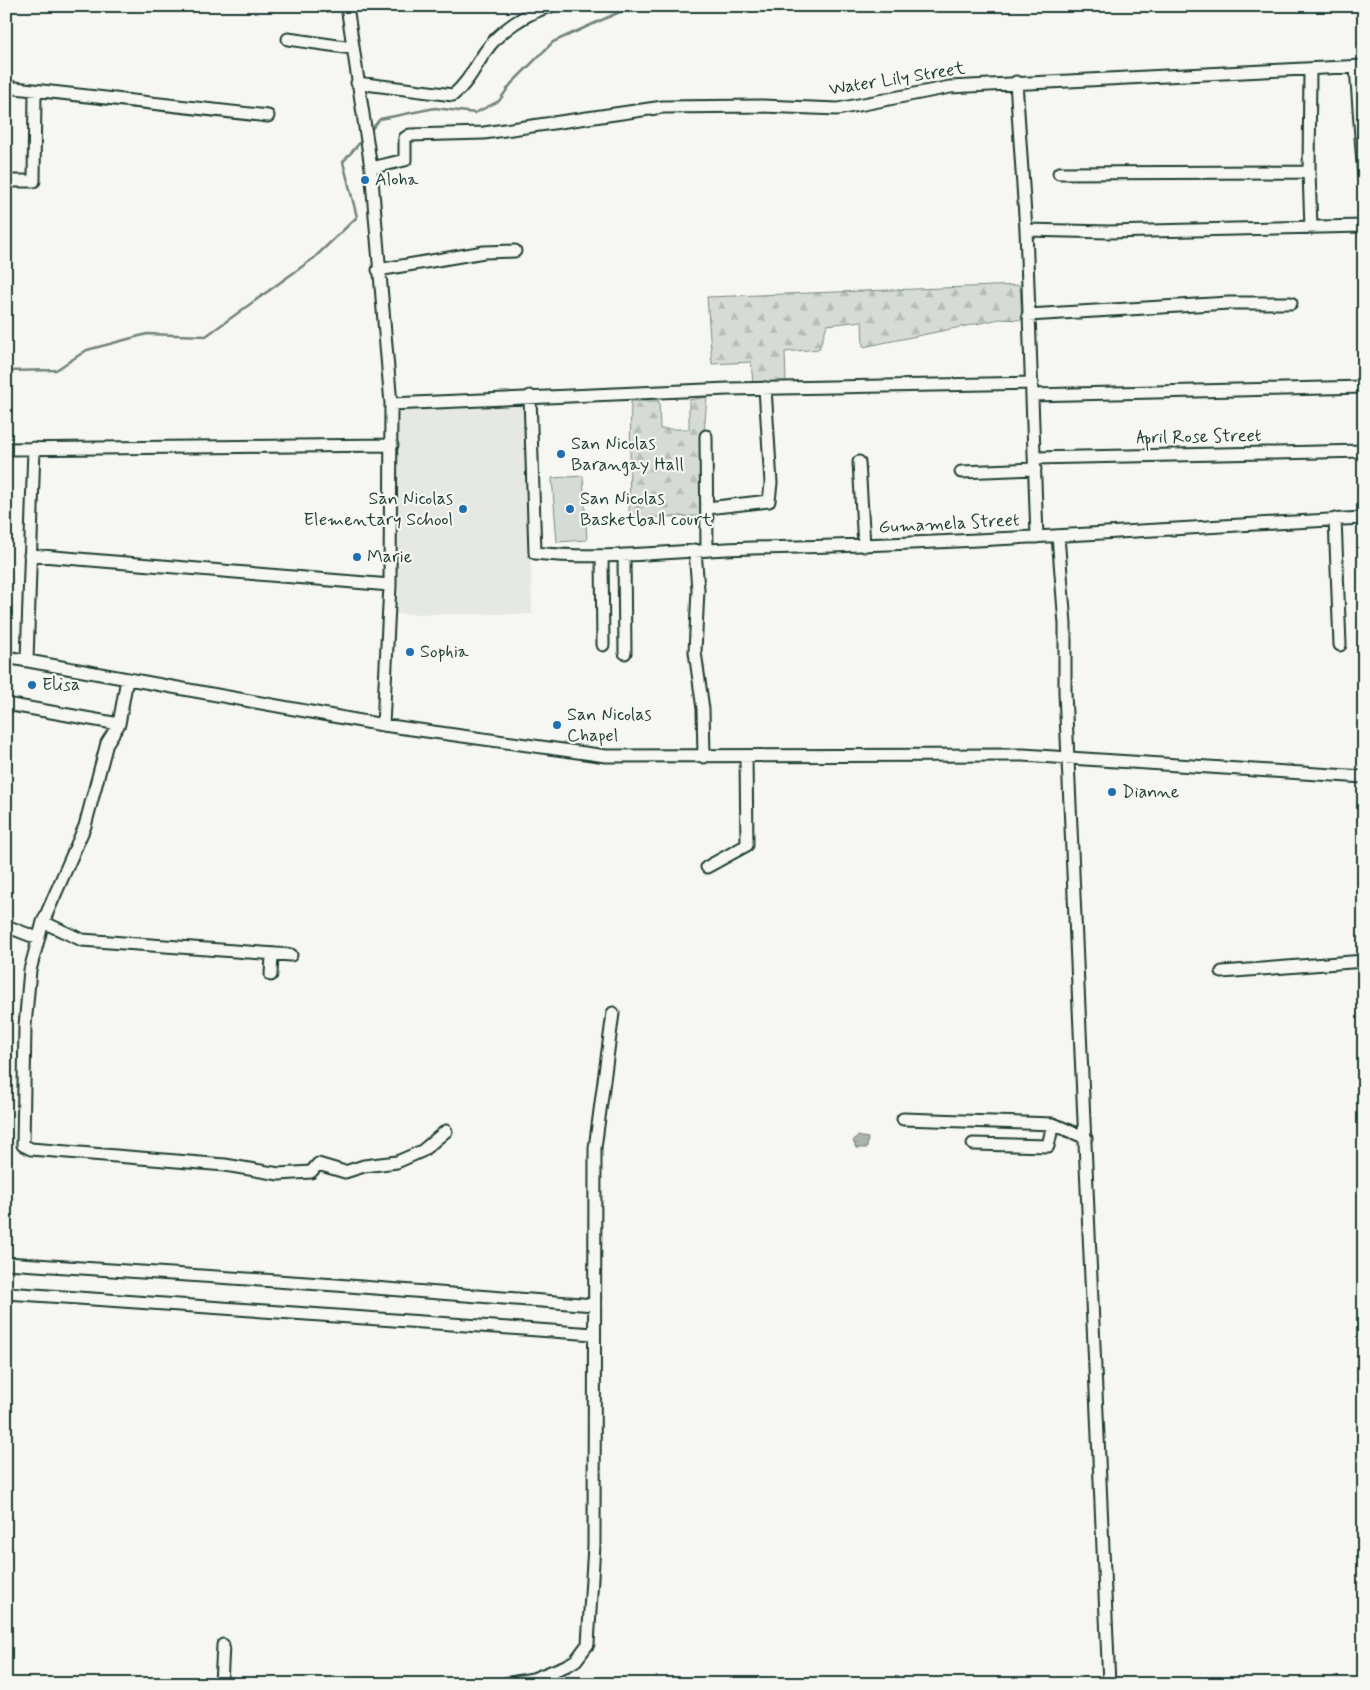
<svg xmlns="http://www.w3.org/2000/svg" width="1370" height="1690" viewBox="0 0 1370 1690" font-family="Mynerve,sans-serif">
<style>
.built{fill:#e6e8e4}
.forest{fill:url(#forest-firs);stroke:#7a8c85}
.garden{fill:#d6dbd6;stroke:#7a8c85}
.water{fill:url(#water-ripples);stroke:#72847d}
.lines{fill:none;stroke-linecap:round;stroke-linejoin:round}
.stream{stroke:#72847d;stroke-width:2.5}
.minor-casing{stroke:#1f3d34;stroke-width:15}
.minor{stroke:#f6f6f2;stroke-width:11}
.poi-dot{fill:#1f6fb2;stroke:#f6f6f2;stroke-width:2}
.labels{text-anchor:middle;dominant-baseline:central;stroke-width:4.5;stroke-linejoin:round;paint-order:stroke}
.street-label{font-size:18px;fill:#1f3d34;stroke:#f6f6f2}
.poi-label{font-size:18px;fill:#1f3d34;stroke:#f6f6f2;text-anchor:start}
</style>
<defs>
<pattern id="forest-firs" width="22" height="20" patternUnits="userSpaceOnUse" patternTransform="scale(1.25)"><rect width="22" height="20" fill="#d6dbd6"/><path d="M5 1l3.5 6h-7zM16 11l3.5 6h-7z" fill="#b7bdb8"/></pattern>
<pattern id="water-ripples" width="26" height="14" patternUnits="userSpaceOnUse" patternTransform="scale(1.25)"><rect width="26" height="14" fill="#aab3ae"/><path d="M2 4q2-2 4 0t4 0M15 11q2-2 4 0t4 0" fill="none" stroke="#8a938e"/></pattern>
</defs>
<rect width="100%" height="100%" fill="#f6f6f2"/>
<filter id="ink" filterUnits="userSpaceOnUse"><feTurbulence type="fractalNoise" baseFrequency=".02" numOctaves="2"/><feDisplacementMap in="SourceGraphic" scale="10" xChannelSelector="R" yChannelSelector="G"/><feConvolveMatrix kernelMatrix="1 2 1 2 8 2 1 2 1" color-interpolation-filters="sRGB"/></filter>
<g filter="url(#ink)">
<path class="built" d="M528,403L532,614H396L398,404Z"/>
<path class="forest" d="M1020,285L1022,320L1000,319L863,347L862,321L827,325L819,349L785,352L786,383H753L751,362L712,364L707,297Z
M707,397L700,479V516L629,518L631,401H659L660,429H689V400Z"/>
<path class="garden" d="M583,476L587,540L557,542L552,478Z"/>
<path class="water" d="M857,1136L868,1138L867,1148H856L853,1141Z"/>
<g class="lines">
<path class="stream" d="M370,131L380,119L435,108L475,113L499,101L511,84L553,42L633,6
M6,371L56,370L87,350L147,334L206,336L314,258L357,217L343,162L363,139"/>
<g class="minor-casing">
<path id="minor" d="M347,6L371,168L391,404L390,585L383,725
M288,39L352,48
M1356,67L1364,178
M1016,82L1026,230L1037,537
M357,83L453,95C468,83 475,67 485,52C500,30 526,13 551,6
M6,87L268,116
M371,168L405,160V138L410,135L484,133L663,107L762,106L838,109L950,87L1364,66
M1309,172L1311,228
M1059,173L1309,172L1310,69
M6,181H34L35,91
M1026,230L1108,232L1364,226
M378,270L484,252L515,251
M1028,315L1229,303H1291
M1032,395L1364,387
M530,396L535,553C607,561 679,550 752,548C956,544 1160,529 1364,518
M391,404L728,389L1032,383
M706,436L707,549
M6,449L392,445
M1035,458L1364,451
M859,462L864,546
M961,472L1035,469
M707,508L769,501L771,483L765,388
M1335,519L1340,645
M1058,536L1065,624V692L1109,1684
M695,550L698,590L695,652L703,709L704,757
M30,555L390,585
M624,555L625,653
M602,556L603,645
M6,657L383,725L606,756L1023,755L1364,777
M27,661L34,448
M127,679L119,724L107,743L85,826L43,922L30,970L25,1026L23,1145L31,1149L225,1165L279,1174L311,1172L318,1164L345,1172L364,1166L397,1162L422,1151L446,1131
M6,704L119,724
M707,867L747,845L746,757
M43,922L82,940L291,955
M6,926L37,938
M1222,972L1364,961
M271,975L272,955
M903,1119L1053,1124L1086,1138
M973,1144L1048,1146L1053,1124
M6,1263L336,1285L594,1305
M6,1293L594,1334
M221,1684L223,1645
M505,1684L533,1679L568,1665L576,1660L588,1644L594,1545L595,1148L613,1013"/>
</g>
<use href="#minor" class="minor"/>
</g>
</g>
<g class="poi-dot">
<circle cx="365" cy="180" r="5"/>
<circle cx="561" cy="454" r="5"/>
<circle cx="463" cy="509" r="5"/>
<circle cx="570" cy="509" r="5"/>
<circle cx="357" cy="557" r="5"/>
<circle cx="410" cy="652" r="5"/>
<circle cx="32" cy="685" r="5"/>
<circle cx="557" cy="725" r="5"/>
<circle cx="1112" cy="792" r="5"/>
</g>
<g class="labels">
<g class="street-label">
<text transform="translate(897 79) rotate(-9)">Water Lily Street</text>
<text transform="translate(1199 437) rotate(-1)">April Rose Street</text>
<text transform="translate(949 524) rotate(-3)">Gumamela Street</text>
</g>
<g class="poi-label">
<text x="375" y="180">Aloha</text>
<text x="571" y="444">San Nicolas<tspan x="571" dy="21">Barangay Hall</tspan></text>
<text x="453" y="499" text-anchor="end">San Nicolas<tspan x="453" dy="21">Elementary School</tspan></text>
<text x="580" y="499">San Nicolas<tspan x="580" dy="21">Basketball court</tspan></text>
<text x="367" y="557">Marie</text>
<text x="420" y="652">Sophia</text>
<text x="42" y="685">Elisa</text>
<text x="567" y="715">San Nicolas<tspan x="567" dy="21">Chapel</tspan></text>
<text x="1122" y="792">Dianne</text>
</g>
</g>
<rect width="1370" height="1690" fill="none" stroke="#f6f6f2" stroke-width="25"/>
<rect x="12" y="12" width="1345" height="1665" fill="none" stroke="#1f3d34" stroke-width="2" filter="url(#ink)"/>
</svg>
